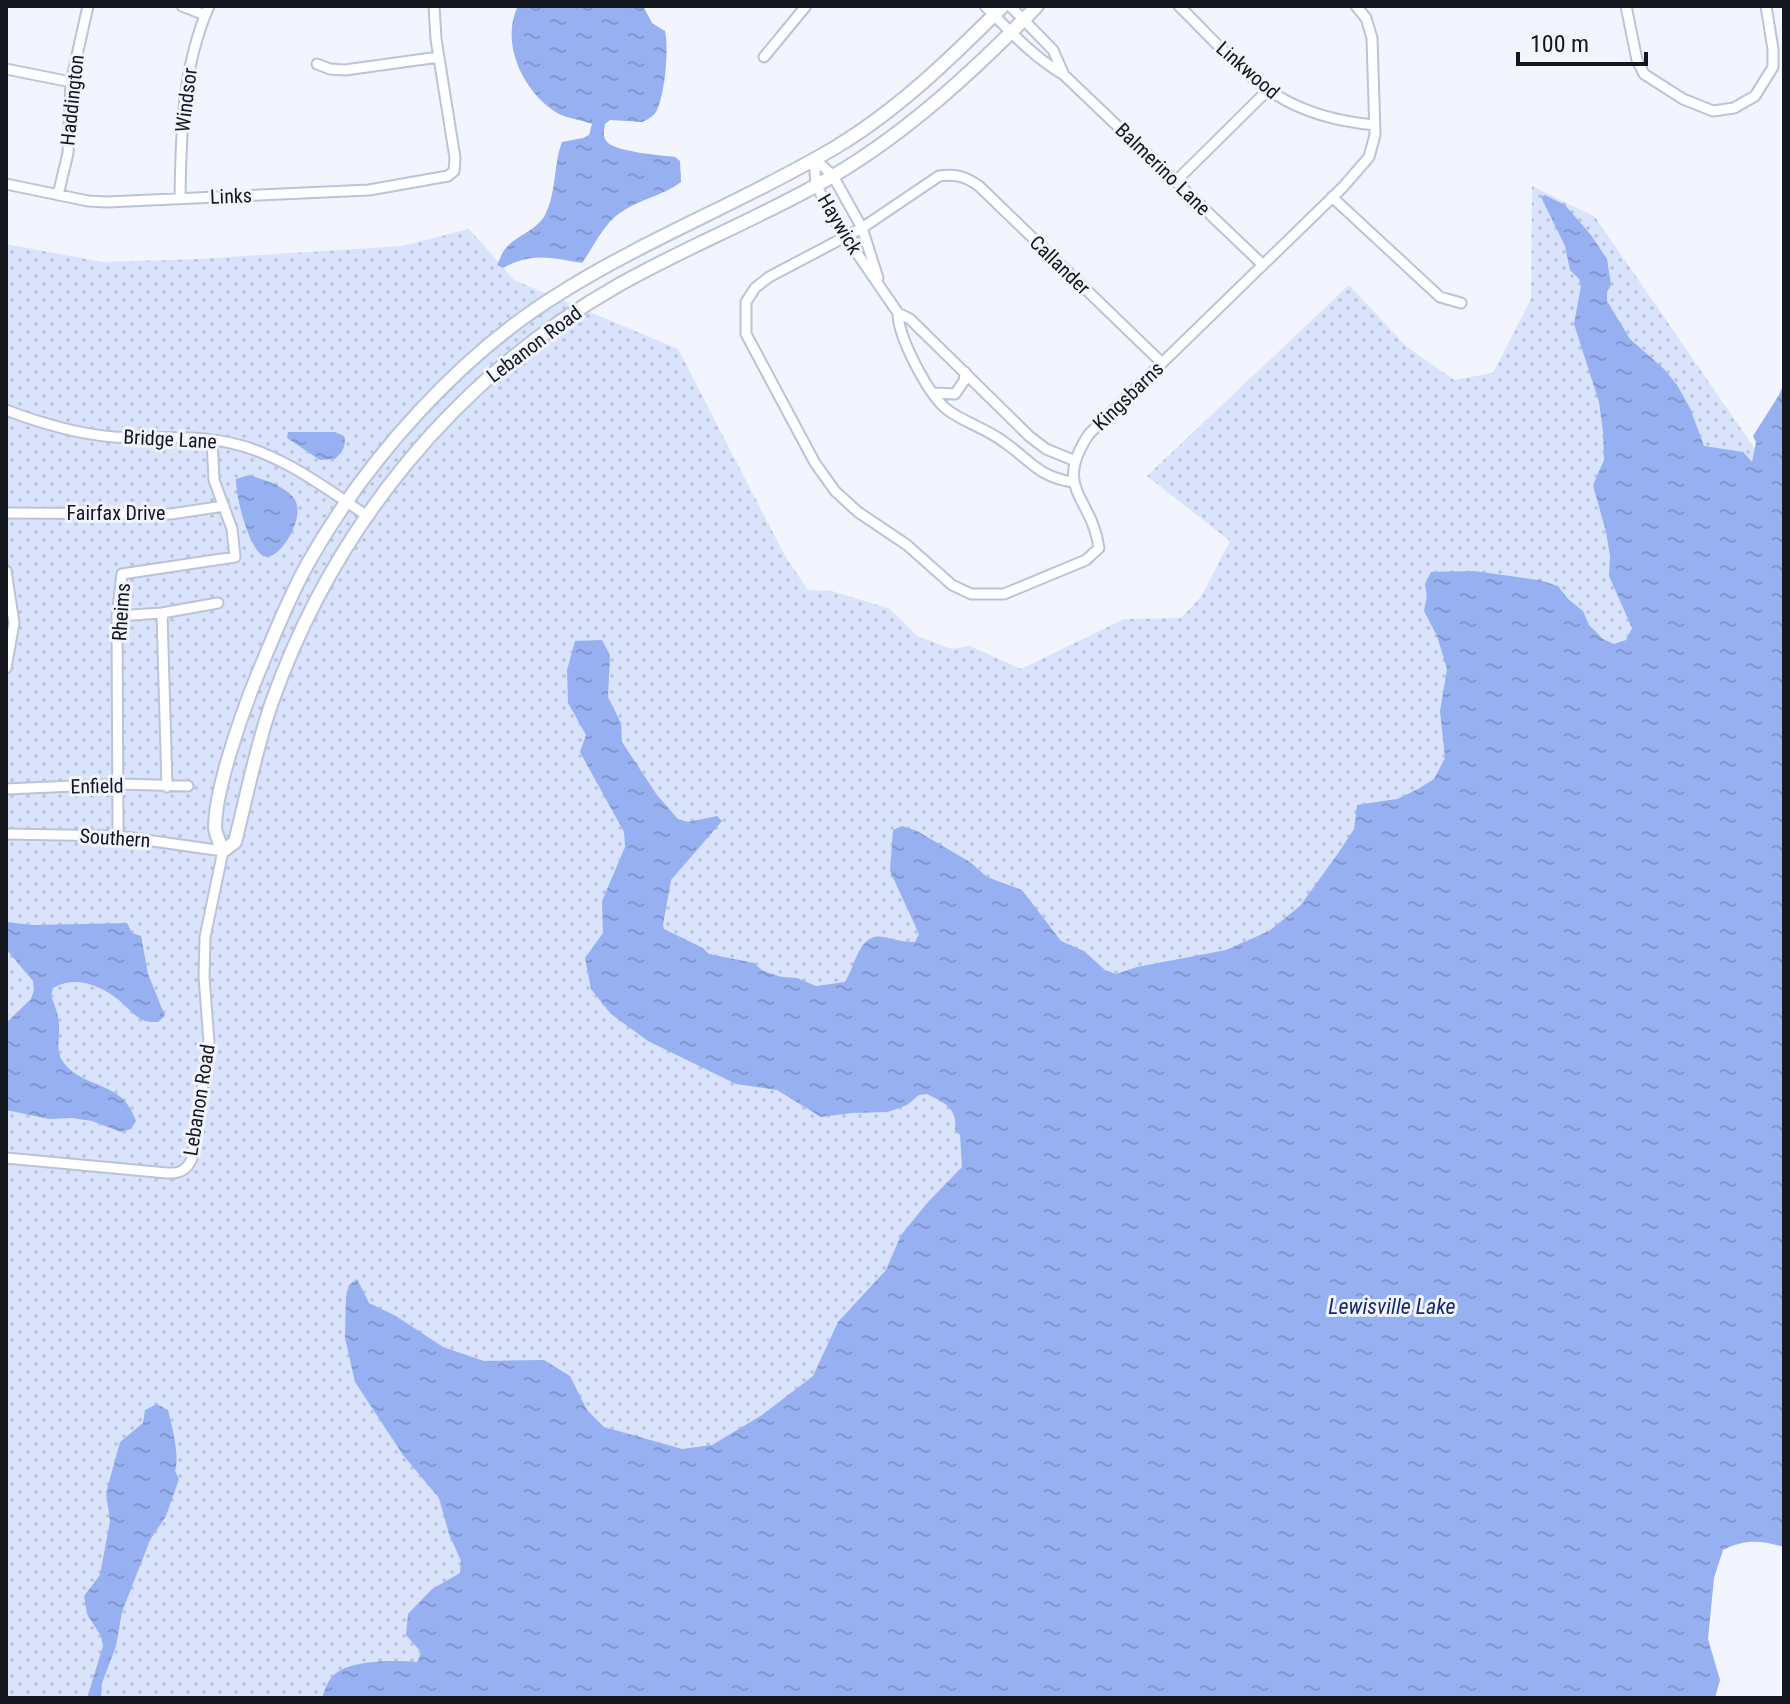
<svg xmlns="http://www.w3.org/2000/svg" width="1790" height="1704" viewBox="0 0 1790 1704" font-family="'Roboto Condensed',sans-serif">
<style>
.grass{fill:url(#grass-dots)}
.water{fill:url(#water-ripples)}
.lines{fill:none;stroke-linecap:round;stroke-linejoin:round}
.street-casing{stroke:#bbc3d8;stroke-width:13}
.secondary-casing{stroke:#bbc3d8;stroke-width:16}
.street{stroke:#fff;stroke-width:9}
.secondary{stroke:#fff;stroke-width:12}
.labels{text-anchor:middle;dominant-baseline:central;stroke-width:6;stroke-linejoin:round;paint-order:stroke}
.street-label{font-size:20px;fill:#14171e;stroke:#f2f5fe}
.water-label{font-size:22px;font-style:italic;fill:#172972;stroke:#f2f5fe}
</style>
<defs>
<pattern id="grass-dots" width="8" height="8" patternUnits="userSpaceOnUse" patternTransform="scale(2)"><rect width="8" height="8" fill="#d9e3fc"/><path d="M2 2h.1M6 6h.1" fill="none" stroke="#b9c2d8" stroke-width="1.8" stroke-linecap="round"/></pattern>
<pattern id="water-ripples" width="26" height="14" patternUnits="userSpaceOnUse" patternTransform="scale(2)"><rect width="26" height="14" fill="#97b0f1"/><path d="M2 4q2-2 4 0t4 0M15 11q2-2 4 0t4 0" fill="none" stroke="#8197ce"/></pattern>
</defs>
<rect width="100%" height="100%" fill="#f2f5fe"/>
<path class="grass" d="M1532,186L1595,217L1784,491L777,1698H6V244L102,262L199,259L402,246L469,229L514,280L678,349L785,556L808,590L832,591L890,609L917,636L952,649L970,646L1021,669L1124,619L1181,618L1201,597L1230,541L1147,476L1349,285L1407,347L1454,380L1493,373L1531,299Z"/>
<path class="water" d="M518,6H643L652,23L665,31C669,48 665,94 657,110C654,116 647,120 642,122L610,120L605,124C604,130 602,138 608,143C619,152 659,155 675,157L680,161L681,182C663,196 639,199 620,213C604,223 593,248 582,263C550,258 533,252 503,268L497,265C500,259 502,252 506,248C517,235 536,231 545,215C557,191 553,166 562,142L583,138L589,135L592,124C583,120 570,119 561,115C525,96 499,44 518,6Z
M1545,195L1565,205L1591,235L1607,259L1611,285L1607,292V301L1630,339L1664,369L1677,385L1690,408L1704,446L1743,452L1752,462L1756,442L1753,436L1779,395L1784,383V1547C1760,1540 1745,1539 1723,1550L1714,1578L1708,1639L1720,1680L1715,1698H322C325,1688 329,1677 339,1671C358,1660 396,1660 417,1662L421,1652L406,1635L408,1614L432,1589L460,1573L461,1561L449,1534L439,1498L403,1455L355,1382L345,1338L346,1297L349,1285L357,1279L369,1303L396,1316L443,1347L484,1361L544,1360L570,1376L587,1410L604,1427L682,1449L712,1445L762,1415L813,1376L838,1322L886,1270L901,1235L928,1202L962,1167L960,1135L955,1130C958,1109 945,1103 927,1094L919,1095L907,1105L888,1112L852,1113L821,1117L777,1090L736,1084L648,1041L611,1014L591,989L585,958L603,933L602,901L625,847L624,832L580,752L586,735L568,703L567,670L575,641L602,640L610,655L608,697L621,723L622,742L657,795L678,819L688,822L717,816L722,821L671,880L663,925L664,929L703,948L709,954L754,963L763,971L782,977L797,978L816,986L845,982C855,967 859,932 883,937C895,939 902,942 915,942L919,934L890,871L893,830L902,826L917,831L970,862L987,877L1022,890L1061,941L1084,951L1105,970L1116,974L1137,967L1226,950L1269,931L1300,906L1339,852L1354,829L1357,805L1397,799L1418,789L1434,779L1445,758L1440,711L1447,669L1437,636L1424,611L1427,596L1425,584L1431,572L1474,571L1539,580L1558,586L1568,599L1583,611L1589,625L1603,639L1614,644L1626,640L1632,628L1609,576L1610,556L1606,532L1593,485L1604,460L1603,432L1599,402L1574,324L1581,286L1579,279L1570,270L1565,246L1541,197Z
M288,432H335L344,436C347,445 342,453 335,459L320,460L287,438Z
M249,475C264,480 283,485 293,497C308,514 282,557 267,557C250,557 235,494 236,479Z
M6,922L33,925L127,923L132,933L141,936L148,974L165,1016L158,1022C154,1022 149,1022 145,1021C136,1018 127,1007 120,1001C101,985 75,975 53,988L51,996C55,1006 59,1015 59,1027C60,1040 55,1052 64,1063C85,1090 123,1080 136,1121L131,1129L121,1132L92,1121L72,1118L49,1119L6,1110V1023L31,999L34,990L33,981L6,949Z
M157,1404L168,1410C172,1426 180,1457 175,1471L179,1479L166,1516L150,1540L122,1612L116,1646L102,1683L101,1698H87L103,1646L101,1636L87,1614L84,1596L100,1575L110,1521L106,1493L120,1442L143,1423L145,1410Z"/>
<g class="lines">
<g class="street-casing">
<path id="street" d="M182,6L205,15
M985,6C1011,32 1032,56 1064,75L1262,264
M1010,6L1053,50L1064,75
M1179,6C1246,72 1274,116 1375,125
M1626,6L1637,60L1644,74L1683,99L1713,111L1734,108L1755,96L1773,67V49L1766,6
M764,57L806,6
M317,64L330,69L345,70L439,57
M6,69L71,82
M814,158L816,185L837,224L898,313C898,337 929,397 949,411C966,423 987,429 1004,442C1030,460 1038,477 1073,482
M814,158L833,176L862,228L878,278
M1176,181L1267,91
M6,184L88,201L107,202L369,190L448,176L454,171L455,158L436,39L434,6
M58,195L68,153L71,82L88,6
M1332,197L1440,297L1461,303
M180,198C181,132 182,68 209,6
M898,313L910,319L1029,436L1046,449L1073,460
M1162,363L979,186C965,176 956,174 939,176L862,228L769,277L755,288L746,302V334L815,463L835,491L858,512L907,545L952,585L971,594H1004L1086,560L1099,548C1092,496 1052,490 1089,434L1343,187L1369,157L1375,135L1372,38L1366,18L1356,6
M934,393L955,394L964,381L965,372
M6,410C40,423 77,434 114,437C153,439 192,434 231,443C281,454 324,487 366,515
M6,513L171,514L224,506
M6,571L14,623L6,668
M162,613L167,787
M117,616L162,613L218,603
M6,789L119,784L188,786
M6,834L118,836L223,851L205,937L204,977L209,1042L193,1155C189,1169 181,1174 167,1173L6,1158
M118,836L117,616L122,574L235,557L232,529L214,480L212,440"/>
</g>
<g class="secondary-casing">
<path id="secondary" d="M1003,6C952,57 899,109 836,147C747,200 650,237 562,292C460,354 365,461 307,565C287,601 273,638 257,676C242,713 215,789 215,828C216,835 220,844 223,851L235,842C247,795 256,747 272,702C334,527 455,378 617,286C687,246 763,217 833,176C909,131 976,69 1037,6"/>
</g>
<use href="#street" class="street"/>
<use href="#secondary" class="secondary"/>
</g>
<g class="labels">
<g class="street-label">
<text transform="translate(1248 70) rotate(41)">Linkwood</text>
<text transform="translate(72 100) rotate(-84)">Haddington</text>
<text transform="translate(186 100) rotate(-83)">Windsor</text>
<text transform="translate(1163 169) rotate(44)">Balmerino Lane</text>
<text transform="translate(231 196) rotate(-2)">Links</text>
<text transform="translate(840 224) rotate(59)">Haywick</text>
<text transform="translate(1060 265) rotate(44)">Callander</text>
<text transform="translate(534 344) rotate(-37)">Lebanon Road</text>
<text transform="translate(1128 396) rotate(-44)">Kingsbarns</text>
<text transform="translate(170 439) rotate(3)">Bridge Lane</text>
<text x="116" y="513">Fairfax Drive</text>
<text transform="translate(121 612) rotate(-86)">Rheims</text>
<text transform="translate(97 786) rotate(-1)">Enfield</text>
<text transform="translate(115 838) rotate(4)">Southern</text>
<text transform="translate(199 1100) rotate(-81)">Lebanon Road</text>
</g>
<g class="water-label">
<text x="1392" y="1306">Lewisville Lake</text>
</g>
</g>
<rect width="1790" height="1704" fill="none" stroke="#14171e" stroke-width="16"/>
<path d="M1518 52v12h128v-12" fill="none" stroke="#14171e" stroke-width="4"/>
<text x="1530" y="52" font-size="24" fill="#14171e" stroke="#f2f5fe" stroke-width="6" paint-order="stroke">100 m</text>
</svg>
